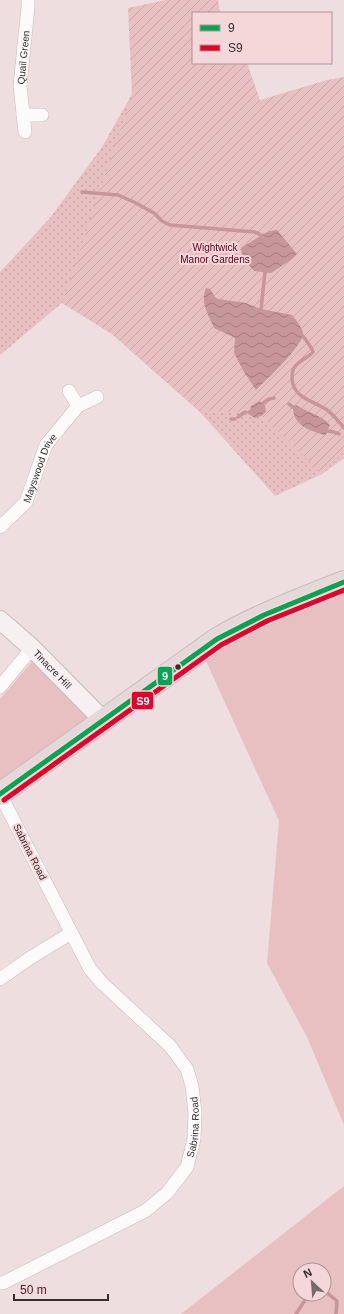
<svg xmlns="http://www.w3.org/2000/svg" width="344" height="1314" viewBox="0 0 344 1314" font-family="Arial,sans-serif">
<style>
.grass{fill:#e8c0c2;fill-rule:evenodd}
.park{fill:url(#park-dots)}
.garden{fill:url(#garden-furrows)}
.water{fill:url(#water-waves)}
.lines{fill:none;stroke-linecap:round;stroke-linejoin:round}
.stream{stroke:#c6969a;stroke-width:3.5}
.street-casing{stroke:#c8bbbc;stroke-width:14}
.secondary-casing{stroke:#c8bbbc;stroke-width:20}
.highway-casing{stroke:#c5bdbe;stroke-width:24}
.street{stroke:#fcfafa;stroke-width:13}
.secondary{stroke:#f6f0f0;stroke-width:18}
.highway{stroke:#e6d8d9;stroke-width:22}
.bus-1-casing{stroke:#f5d7d9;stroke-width:8}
.bus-2-casing{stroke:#f5d7d9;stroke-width:8}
.bus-1{stroke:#00a651;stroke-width:5}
.bus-2{stroke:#e4002b;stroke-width:5}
.bus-dot{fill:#372c2c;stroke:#f5d7d9;stroke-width:1.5}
.labels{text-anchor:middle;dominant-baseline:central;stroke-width:4;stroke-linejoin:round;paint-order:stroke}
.street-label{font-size:10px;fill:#372c2c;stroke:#f5d7d9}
.park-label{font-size:10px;fill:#520218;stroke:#f5d7d9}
.line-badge{stroke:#f5d7d9;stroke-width:1.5}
.badge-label{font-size:11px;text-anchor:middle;font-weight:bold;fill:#fff}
</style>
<defs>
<pattern id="park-dots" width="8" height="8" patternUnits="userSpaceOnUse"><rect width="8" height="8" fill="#e8c0c2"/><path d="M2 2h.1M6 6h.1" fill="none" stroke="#c8a5a7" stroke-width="1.8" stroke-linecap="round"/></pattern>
<pattern id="garden-furrows" width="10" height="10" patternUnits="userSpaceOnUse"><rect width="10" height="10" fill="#e8c0c2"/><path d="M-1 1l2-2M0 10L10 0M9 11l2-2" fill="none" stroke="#c8a5a7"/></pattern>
<pattern id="water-waves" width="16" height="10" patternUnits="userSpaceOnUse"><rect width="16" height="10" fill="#c6969a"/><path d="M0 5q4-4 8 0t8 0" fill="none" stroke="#a27b7e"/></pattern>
</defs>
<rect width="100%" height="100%" fill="#eededf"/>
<path class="grass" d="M344,590V1130V1125L307,1037L267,963L279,821L206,661L232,640Z
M35,658L88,712L85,720L0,781V699Z
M344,1186V1314H181ZM300,1270H324V1294H300Z"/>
<path class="park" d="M132,94L344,374V459H343L322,474L275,496L199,411L112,334L62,303L0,355V272L50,218L102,147Z"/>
<path class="garden" d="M166,0H218L220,13H193V63H247L260,100L327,80L344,77V452L322,474L258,412L199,411L112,334L62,303L132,94L128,8Z"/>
<path class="water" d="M277,230L297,254L292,259L271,273L254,271C248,264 242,258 241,248C244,245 246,245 249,243C260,237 264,231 277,230Z
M206,288L210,289L215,297L218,299L246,303L261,309L292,315C296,320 302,327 303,333C305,344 265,381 256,390L244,372L234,353L235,338L214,328C208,314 200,303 206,288Z
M259,401C264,404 266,406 266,412L261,416L255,418L245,412L250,410L251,406Z
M296,405C309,413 320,414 330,425L326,434L324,435C308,430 293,425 293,407Z"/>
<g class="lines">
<path class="stream" d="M82,192L118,195L134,202L154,213L162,221L170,225L255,232L261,235
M261,309L265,272
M303,336L312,349L313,352C308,358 298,361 294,368C292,371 292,375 292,379C293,398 314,401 327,410C333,414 339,422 344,428
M263,403L269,399L274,398
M289,404L293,407
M238,417L245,412
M231,419H235
M327,431L334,432L339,434
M324,1292H326L337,1301L336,1314
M296,1314L309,1294"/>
<g class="street-casing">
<g id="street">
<path d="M23,115H42"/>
<path id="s1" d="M25,132L20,86L28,7V0"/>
<path d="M69,391L78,406"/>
<path id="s2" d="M0,527L26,502L46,445L78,406L97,397"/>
<path d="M0,687L32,648"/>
<path d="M0,979L30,958L71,933"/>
<path id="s3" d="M0,1283H3L145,1211L167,1193L187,1167L194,1139L195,1113L192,1086L187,1069L170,1046L102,983L90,969L0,794"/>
</g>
</g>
<g class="secondary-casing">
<g id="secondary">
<path id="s4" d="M0,620L32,648L103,720"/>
</g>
</g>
<g class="highway-casing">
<path id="highway" d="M0,794L217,639C258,615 301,599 344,582"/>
</g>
<use href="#street" class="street"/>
<use href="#secondary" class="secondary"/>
<use href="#highway" class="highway"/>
<g class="bus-1-casing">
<path id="bus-1" d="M0,794L217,639L264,615L344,582"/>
</g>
<g class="bus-2-casing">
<path id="bus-2" d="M4,800L221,645L267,621L344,590"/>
</g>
<use href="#bus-1" class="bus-1"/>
<use href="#bus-2" class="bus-2"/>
</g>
<circle class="bus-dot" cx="178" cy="667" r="3.5"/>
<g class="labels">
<g class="street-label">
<text stroke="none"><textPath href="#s1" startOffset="75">Quail Green</textPath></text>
<text stroke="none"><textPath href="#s2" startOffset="73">Mayswood Drive</textPath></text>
<text stroke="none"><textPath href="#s4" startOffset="72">Tinacre Hill</textPath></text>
<text transform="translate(30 852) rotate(63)">Sabrina Road</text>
<text stroke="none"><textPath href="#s3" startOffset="264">Sabrina Road</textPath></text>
</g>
<g class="park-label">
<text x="215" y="247">Wightwick<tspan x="215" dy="12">Manor Gardens</tspan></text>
</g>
</g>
<g class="line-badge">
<rect x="157" y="666" width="16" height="20" rx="4" fill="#00a651"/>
<rect x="131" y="691" width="23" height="19" rx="4" fill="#e4002b"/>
</g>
<g class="badge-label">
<text x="165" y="680">9</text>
<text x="143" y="705">S9</text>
</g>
<rect x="192" y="12" width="140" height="52" fill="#f5d7d9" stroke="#a99394"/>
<rect x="200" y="25" width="20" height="6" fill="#00a651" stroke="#a99394"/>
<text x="228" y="32" font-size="12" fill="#372c2c">9</text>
<rect x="200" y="45" width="20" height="6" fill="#e4002b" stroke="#a99394"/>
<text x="228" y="52" font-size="12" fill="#372c2c">S9</text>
<g transform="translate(312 1282) rotate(334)"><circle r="19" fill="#f5d7d9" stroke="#a99394"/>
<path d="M0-3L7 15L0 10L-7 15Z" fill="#776a6b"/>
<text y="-6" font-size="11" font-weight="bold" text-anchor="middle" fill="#372c2c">N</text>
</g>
<path d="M14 1294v6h94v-6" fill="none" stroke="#372c2c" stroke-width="2"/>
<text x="20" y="1294" font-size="12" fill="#372c2c" stroke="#f5d7d9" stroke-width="3" paint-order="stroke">50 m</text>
</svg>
